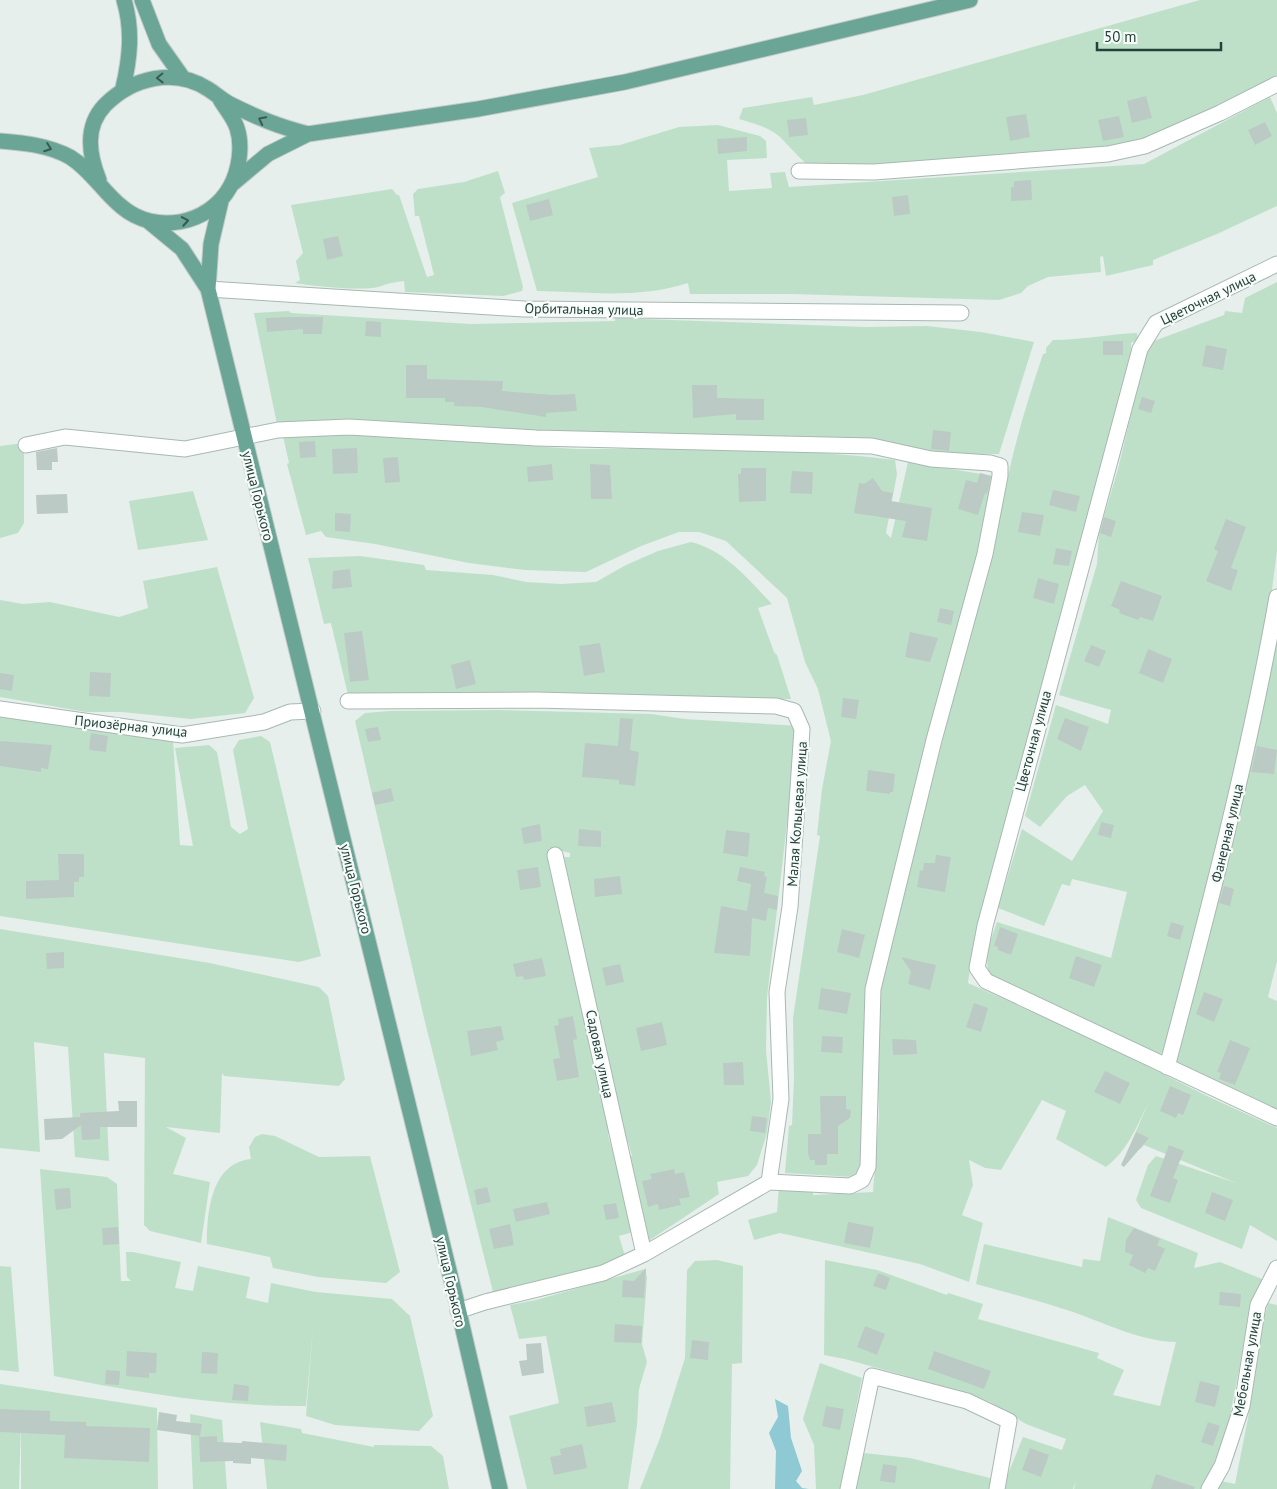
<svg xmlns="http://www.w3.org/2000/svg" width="1277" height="1489" viewBox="0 0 1277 1489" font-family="'PT Sans',sans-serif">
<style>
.green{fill:#bfe0c8}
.water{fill:#8ec9d4}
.building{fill:#bbcac4}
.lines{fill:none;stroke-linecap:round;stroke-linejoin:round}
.minor-casing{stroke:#a8b8b2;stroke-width:17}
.major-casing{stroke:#c2cac8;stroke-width:17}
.minor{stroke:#fff;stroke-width:15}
.major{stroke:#6aa596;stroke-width:15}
.oneway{stroke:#365b51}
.labels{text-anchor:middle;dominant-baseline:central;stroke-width:4.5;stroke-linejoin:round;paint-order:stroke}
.street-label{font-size:14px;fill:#24423a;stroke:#f7fbf9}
</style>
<rect width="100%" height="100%" fill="#e6efeb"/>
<path class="green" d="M1200,0H1277V75L1230,100L1130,145L977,160L811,168C799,158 790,147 780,137C769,127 752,123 739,119L743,108L812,97L814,105L863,95Z
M1270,97L1277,113V206L1217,234L1153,260V265L1106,276L1103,256L1100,257L1101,272L1048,277L1028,286L1021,293L999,300L792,294H690L688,283C640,299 586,292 537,291L512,203L598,177L589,148L620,145L679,127L718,125L760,136L766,141L767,158L727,160L729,191L772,188L770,173L785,172L789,187L1144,164Z
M498,171L505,193L500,197L523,287L522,291L503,296L405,292L404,281C396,282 389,283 381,286C366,292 312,286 295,283L300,280L296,261L303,253L291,205L392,189L397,195H399L427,277L434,275L419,216H415L413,194L418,189L464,182Z
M1277,282V551L1267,629L1247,727L1165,1050L1157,1057L989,975C984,954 990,942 997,922L1111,958L1127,892L1072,879L1070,886L1062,884L1044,926L998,908L1022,829L1072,861L1103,811L1085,785L1067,796L1040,827L1025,816L1056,705L1108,724L1111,710L1059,695L1097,564L1099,533L1118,469L1146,351L1154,341L1224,315L1225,311L1242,313L1245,298Z
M289,311L291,313L471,324L615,321V318L865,327L927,326L981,332L1034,342L999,454H956L923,450L864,438L626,432L562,435L477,426L400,423L277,424L254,313Z
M1137,333L1138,340L1131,343V355L972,954L968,983L1101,1043L1207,1096L1277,1128V1241L1250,1225L1242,1249L1141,1208L1136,1200L1148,1165L1156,1156L1236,1183L1144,1145L1140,1149L1129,1148L1149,1101C1137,1126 1128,1150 1106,1167L1056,1139L1066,1111L1042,1100L1001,1170L985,1168L969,1160L973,1185L962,1215L983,1223L969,1282L920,1264L780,1233L754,1240L748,1220L777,1212L779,1187L813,1191V1195L873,1192L879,1116L876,1002L1002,507C1011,454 1026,405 1043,354L1046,353V348L1053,340C1082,340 1109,334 1137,333Z
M345,433L576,449H630L631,447C720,448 807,449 895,460L897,474L886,533L891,538L908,462L994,476L980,549L866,990C863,1050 877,1116 858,1174L853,1177L785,1173L789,1126L792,1125L794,1079L793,1018L820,836L817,835L822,789L831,741L818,689L805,662L787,598L726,541L699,532H679L641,546L586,572L525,570L469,563L375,544L326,537L321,531L306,535L287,464L289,463L283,436Z
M24,443V523L18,533L0,538V446Z
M193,491L208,540L138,550L129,501Z
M691,542C725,550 748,579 772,604L758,608L774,652L777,655L791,699H349L331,623L324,624L308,558L360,556L424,565L426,570L493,575L526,582L561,584L596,582L626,565L658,551Z
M217,567L254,698L245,713L191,719L122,712H86L0,697V600L23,604L50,602L119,617L148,608L143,581Z
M1277,631V961L1268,997L1277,1001V1113L1179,1069L1176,1056Z
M496,710L651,714L685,719L799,726L800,731L787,823L767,997L766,1050L771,1102L767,1133L757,1165L748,1176L717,1182L719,1194L647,1242L628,1157L632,1156L628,1142L621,1133L565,868L564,857H570V853L549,848L612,1126L608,1135L613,1153H617L633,1232L619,1236L625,1256L601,1268L493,1292L425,1022L355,721L365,713L390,711Z
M0,716L173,740L180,845L193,846L175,748L209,745L217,752L231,827L240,834L248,829L233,750L239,740L261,736L270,742L321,956L299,962L0,916Z
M0,929L210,963L319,987L328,996L345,1079L339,1086L224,1076L222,1073L220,1133L166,1127L186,1138L173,1174L210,1182L201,1243L150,1231L144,1225L145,1058L104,1053L109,1161L75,1157L68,1047L34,1042L40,1152L0,1148Z
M262,1134L275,1136L319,1157L370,1156L400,1272L386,1283L318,1277L273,1268L270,1257L207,1244C207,1212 211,1163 251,1159L249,1147L255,1137Z
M40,1169L107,1177L117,1184L121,1281H131L127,1277L126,1252H133L181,1262L175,1288L193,1291L198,1266L250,1277L246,1298L268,1303L271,1283L316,1292L392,1299L410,1316L433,1416L419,1431L335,1425L306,1416L313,1328L306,1406C222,1407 136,1392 54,1376Z
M1108,1217L1198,1253L1194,1268L1220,1262L1262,1279L1258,1300L1251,1309L1228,1426L1204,1489H1074L1076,1481L1073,1489H1002L1023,1437L1062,1450L1066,1439L1026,1424L990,1402L953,1389L845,1359L824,1355L825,1260L877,1270L947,1295L948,1293L983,1304L978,1319L1099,1353L1097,1358L1124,1370L1113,1395L1160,1406L1176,1342C1140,1341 1107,1324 1073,1312C1041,1301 1008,1293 976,1284L984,1244L1082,1267L1083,1259L1100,1261Z
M717,1260L743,1266L742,1363L732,1364L730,1489H640L660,1438L685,1358L687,1270L695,1261Z
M0,1266L11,1267L19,1372L0,1370Z
M645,1269L647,1278L642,1344L647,1362L639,1389L637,1425L628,1489H527L509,1416L559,1403L546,1336L519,1339L510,1305L536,1300Z
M1268,1303L1277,1305V1489H1217L1221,1481L1235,1484L1249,1413L1253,1361Z
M820,1363L862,1378L840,1489H816L814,1445L803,1419Z
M0,1384L157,1408L158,1489H21V1422L19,1489H0Z
M190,1414L222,1420L227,1489H193Z
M260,1422L301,1429L302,1433L374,1447V1445L431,1446L443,1456L449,1489H267Z
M864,1453L910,1458L994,1479L990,1489H854L860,1459Z"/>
<path class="water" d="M775,1399L788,1406L791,1438L802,1471L796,1481L802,1488L809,1489H775L776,1451L769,1433L778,1417Z"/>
<path class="building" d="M1146,96L1152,118L1132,123L1127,101Z
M1026,114L1030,137L1010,141L1006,117Z
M1119,116L1124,137L1103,141L1098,120Z
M806,118L808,135L789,137L787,120Z
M1265,122L1272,136L1255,145L1248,130Z
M747,137V151L718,154L717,139Z
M1031,180L1032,200L1011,201V187H1014V181Z
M908,195L910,214L894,216L892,197Z
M549,199L553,215L530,221L526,205Z
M338,236L343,256L327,260L323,239Z
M289,317H323L322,334H303V329L267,332L266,318Z
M366,321L381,322V337L365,336Z
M1103,341H1123V355H1103Z
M1206,345L1227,349L1223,370L1202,366Z
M406,365H427V379L503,381L502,391L554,395L575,394L577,411L546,413V417L482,407L454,406V402H445V398H406Z
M692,385H717V398L764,399V420H736V414L693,418Z
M1142,397L1155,401L1151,413L1138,409Z
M933,430L951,432L949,451L931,449Z
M315,441L316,457L300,458L299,442Z
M57,448L58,462H52V470H37L36,452Z
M357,448L358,473L333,474L332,449Z
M398,457L400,482L385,483L383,458Z
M552,464L553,480L528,482L527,467Z
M590,464L610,465L612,499H591Z
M741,468H766V501L739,502L738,474H741Z
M792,471L813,472L812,494L790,493Z
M980,473L991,476L987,494L985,493L978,515L958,509L966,480L977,483Z
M873,478L882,491L893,493L891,501L932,508L927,541L902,537L906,521L854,513L859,483L864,484Z
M1053,490L1080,496L1076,512L1049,505Z
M67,494L68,513L37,514L36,495Z
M1022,512L1044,515L1040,536L1018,532Z
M335,513L351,514L350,532L335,531Z
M1104,517L1116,521L1111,537L1100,533Z
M1226,519L1246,527L1231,568L1238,570L1231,591L1206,581L1218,551L1214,549Z
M1056,548L1072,551L1069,566L1053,564Z
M350,569L352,587L332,589L333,571Z
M1038,578L1059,584L1054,604L1033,598Z
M1121,581L1162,596L1153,621L1140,617L1138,620L1119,613L1120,610L1111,606Z
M940,608L954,611L951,625L937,622Z
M362,631L369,680L350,682L344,633Z
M910,632L938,638L930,662L905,657Z
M600,643L605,672L584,676L579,646Z
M1091,645L1106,651L1099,667L1084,661Z
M1148,649L1172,659L1163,683L1139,673Z
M470,660L476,684L456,689L451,665Z
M90,672L111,673L110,697L89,696Z
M0,673L14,675L12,691L0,689Z
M843,698L859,700L856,719L841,717Z
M620,718L633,719L630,750L639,752L635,786L619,784V780L582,777L585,743L618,746Z
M1065,718L1089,727L1081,751L1057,739Z
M378,727L381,740L368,742L365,729Z
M91,733L108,736L106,752L89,750Z
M0,741L52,745L48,769L41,768V772L0,766Z
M1257,746L1277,750L1274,774L1251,772Z
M868,770L895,774L893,792H890V794L866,791Z
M391,788L394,801L375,805L372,793Z
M1101,822L1114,825L1111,838L1098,835Z
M540,824L542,841L524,844L521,828Z
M579,829L601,831V847L578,846Z
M726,830L750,833L748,857L723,853Z
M58,854H84V877H79V882H74V897L26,899V881L59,880Z
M936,855L951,857L945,892L917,887L920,870L923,871L924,863H935Z
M538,867L541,887L520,890L517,870Z
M740,867L765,872L764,876L767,877L764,893L778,896L777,910L768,908L766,921L752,918L750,956L714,953L721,906L747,911L751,884L737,881Z
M620,876L622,894L595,897L594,879Z
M1224,886L1234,889L1230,906L1219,903Z
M1171,922L1184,926L1180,940L1167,936Z
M1000,927L1018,934L1011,955L998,950V947L994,946Z
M842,929L865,935L859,958L837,952Z
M64,952V968L47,969L46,953Z
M1076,956L1102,965L1094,987L1069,978Z
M901,957L936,965L930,990L908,984L911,971Z
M542,958L546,976L524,980L523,976L516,977L513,964Z
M620,964L624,982L606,986L602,968Z
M821,988L851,993L847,1014L818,1009Z
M1204,992L1223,999L1214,1022L1196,1014Z
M974,1003L988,1008L981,1032L966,1027Z
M573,1016L577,1039L573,1040L579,1077L557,1081L553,1059L560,1058L554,1026L559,1025L558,1019Z
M662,1022L667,1045L641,1051L636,1028Z
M501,1026L504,1040L496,1042L498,1050L471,1056L467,1031Z
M822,1036L843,1037L842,1053L821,1052Z
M892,1039L916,1040L917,1054L893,1055Z
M1230,1040L1250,1048L1235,1085L1219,1079L1221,1073L1217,1072Z
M743,1062L744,1085H724L723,1063Z
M1105,1071L1130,1083L1120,1104L1094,1092Z
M1170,1086L1191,1095L1183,1115L1178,1113L1176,1118L1160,1111Z
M820,1096H846V1109L851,1110L850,1118L838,1126V1154H827V1165H815V1160H810L808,1154V1134H821Z
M118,1101H137V1127H100V1139L82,1140L81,1125L62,1139L45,1140L44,1119L80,1117V1113L119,1111Z
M752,1116L767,1118L765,1133L750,1131Z
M1136,1132L1149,1138L1124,1167L1121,1165Z
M1169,1145L1184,1151L1173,1178L1178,1180L1170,1203L1150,1196Z
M674,1169L675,1174L684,1172L690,1197L679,1199L681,1205L659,1210L658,1204L648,1207L642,1181L652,1179L650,1174Z
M487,1187L491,1202L477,1205L474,1190Z
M70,1188L71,1208L56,1210L54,1189Z
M1212,1192L1233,1200L1225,1221L1205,1213Z
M547,1202L550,1214L516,1222L513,1209Z
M616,1203L619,1218L606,1220L603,1205Z
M848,1222L874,1227L870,1248L844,1243Z
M510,1224L514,1245L494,1249L489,1229Z
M118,1227L119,1244L103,1245L102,1228Z
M1134,1228L1160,1239L1157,1245L1165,1249L1155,1271L1148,1268L1145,1273L1129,1265L1133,1255L1125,1252L1126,1240Z
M646,1268L644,1298L622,1297L623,1280L634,1281Z
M878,1273L890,1278L886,1290L873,1286Z
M1220,1292L1241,1294L1240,1307L1219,1305Z
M615,1324L642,1326L641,1343L614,1342Z
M865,1326L885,1334L877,1355L857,1347Z
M692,1340L709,1342L708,1360L690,1358Z
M541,1343L544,1373L522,1376L519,1361L527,1360L526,1344Z
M127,1351L157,1353L156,1373H149V1378L126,1376Z
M934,1351L991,1371L984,1389L928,1369Z
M202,1352L218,1353L217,1374L201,1373Z
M106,1370L120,1371L119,1385L105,1384Z
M1200,1381L1220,1386L1215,1407L1195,1402Z
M234,1384L249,1386L248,1401L232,1400Z
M612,1402L616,1422L587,1427L584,1407Z
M826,1406L844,1409L840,1430L822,1426Z
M0,1409L50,1411V1421L86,1422V1426L150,1428L149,1462L64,1458L65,1435L0,1432Z
M159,1412L177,1415L176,1421L202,1424L200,1436L157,1430Z
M1208,1422L1220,1426L1213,1446L1201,1442Z
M217,1436V1442L242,1443V1441L287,1445L286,1461L251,1458V1464L233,1463V1461L200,1462L199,1437Z
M582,1444L587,1468L554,1475L550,1457L561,1455L560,1449Z
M1030,1448L1049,1455L1041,1477L1022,1470Z
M883,1464L897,1466L895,1483L880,1481Z
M1156,1474L1195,1487L1194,1489H1151Z"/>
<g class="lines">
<g class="minor-casing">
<path id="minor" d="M799,171L874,172L1108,154L1145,146L1220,113L1277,84
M1277,264L1156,323L1140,349L985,926L977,968L986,981L1277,1118
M208,289L524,309L961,313
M26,445L65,437L185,449L278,430L349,427L536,438L872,446L931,459L990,463L1000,466V476L985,554L934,740L873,989L868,1167L862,1180L850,1186L769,1182L644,1254L603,1273L485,1302L458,1311
M348,701L536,700L776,706L794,711L802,729L790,907L777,992L781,1099L769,1182
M0,709L182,735L264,722L290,712L313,711
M555,855L644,1254
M1167,1067C1208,912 1249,756 1277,597
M848,1489L872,1376L967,1401L1009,1421L997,1489
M1209,1489L1222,1466L1242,1406L1258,1305L1277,1268"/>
</g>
<g class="major-casing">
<path id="major" d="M142,0L159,44L183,78
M123,88C130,58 133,30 124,0
M0,141C24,143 48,145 70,157C91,170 103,192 122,207C155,235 209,225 230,187C239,171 243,146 237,128C234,118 225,108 220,99
M99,180C89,155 84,127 105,105C132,78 174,67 208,89C216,94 222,100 230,104C258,118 277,126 308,134
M231,185L268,154L308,134L478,109L625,82L970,0
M221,201L211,244L208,289L455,1295L500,1489
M148,221L182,249L208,289"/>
</g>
<use href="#minor" class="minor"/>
<use href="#major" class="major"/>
</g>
<defs><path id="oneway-chevron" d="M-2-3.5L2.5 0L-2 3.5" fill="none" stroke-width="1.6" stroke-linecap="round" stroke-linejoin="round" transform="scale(1.25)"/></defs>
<g class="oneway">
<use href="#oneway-chevron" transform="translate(160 78) rotate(179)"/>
<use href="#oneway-chevron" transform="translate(262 120) rotate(-153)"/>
<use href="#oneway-chevron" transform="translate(48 148) rotate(20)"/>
<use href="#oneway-chevron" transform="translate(185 221) rotate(-10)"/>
</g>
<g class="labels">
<g class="street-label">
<text transform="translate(1208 298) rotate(-26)">Цветочная улица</text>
<text transform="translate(584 309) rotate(1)">Орбитальная улица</text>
<text transform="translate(258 496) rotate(76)">улица Горького</text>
<text transform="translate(131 726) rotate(6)">Приозёрная улица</text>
<text transform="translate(1033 741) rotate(-75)">Цветочная улица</text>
<text transform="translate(797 814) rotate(-86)">Малая Кольцевая улица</text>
<text transform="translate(1227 833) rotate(-77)">Фанерная улица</text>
<text transform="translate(356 889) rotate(76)">улица Горького</text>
<text transform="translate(600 1054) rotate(78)">Садовая улица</text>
<text transform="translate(451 1282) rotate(77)">улица Горького</text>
<text transform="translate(1247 1364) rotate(-80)">Мебельная улица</text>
</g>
</g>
<path d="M1097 42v8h124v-8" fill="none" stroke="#24423a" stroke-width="2.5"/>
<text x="1104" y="42" font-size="15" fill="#24423a" stroke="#f7fbf9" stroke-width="4" paint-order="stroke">50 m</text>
</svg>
